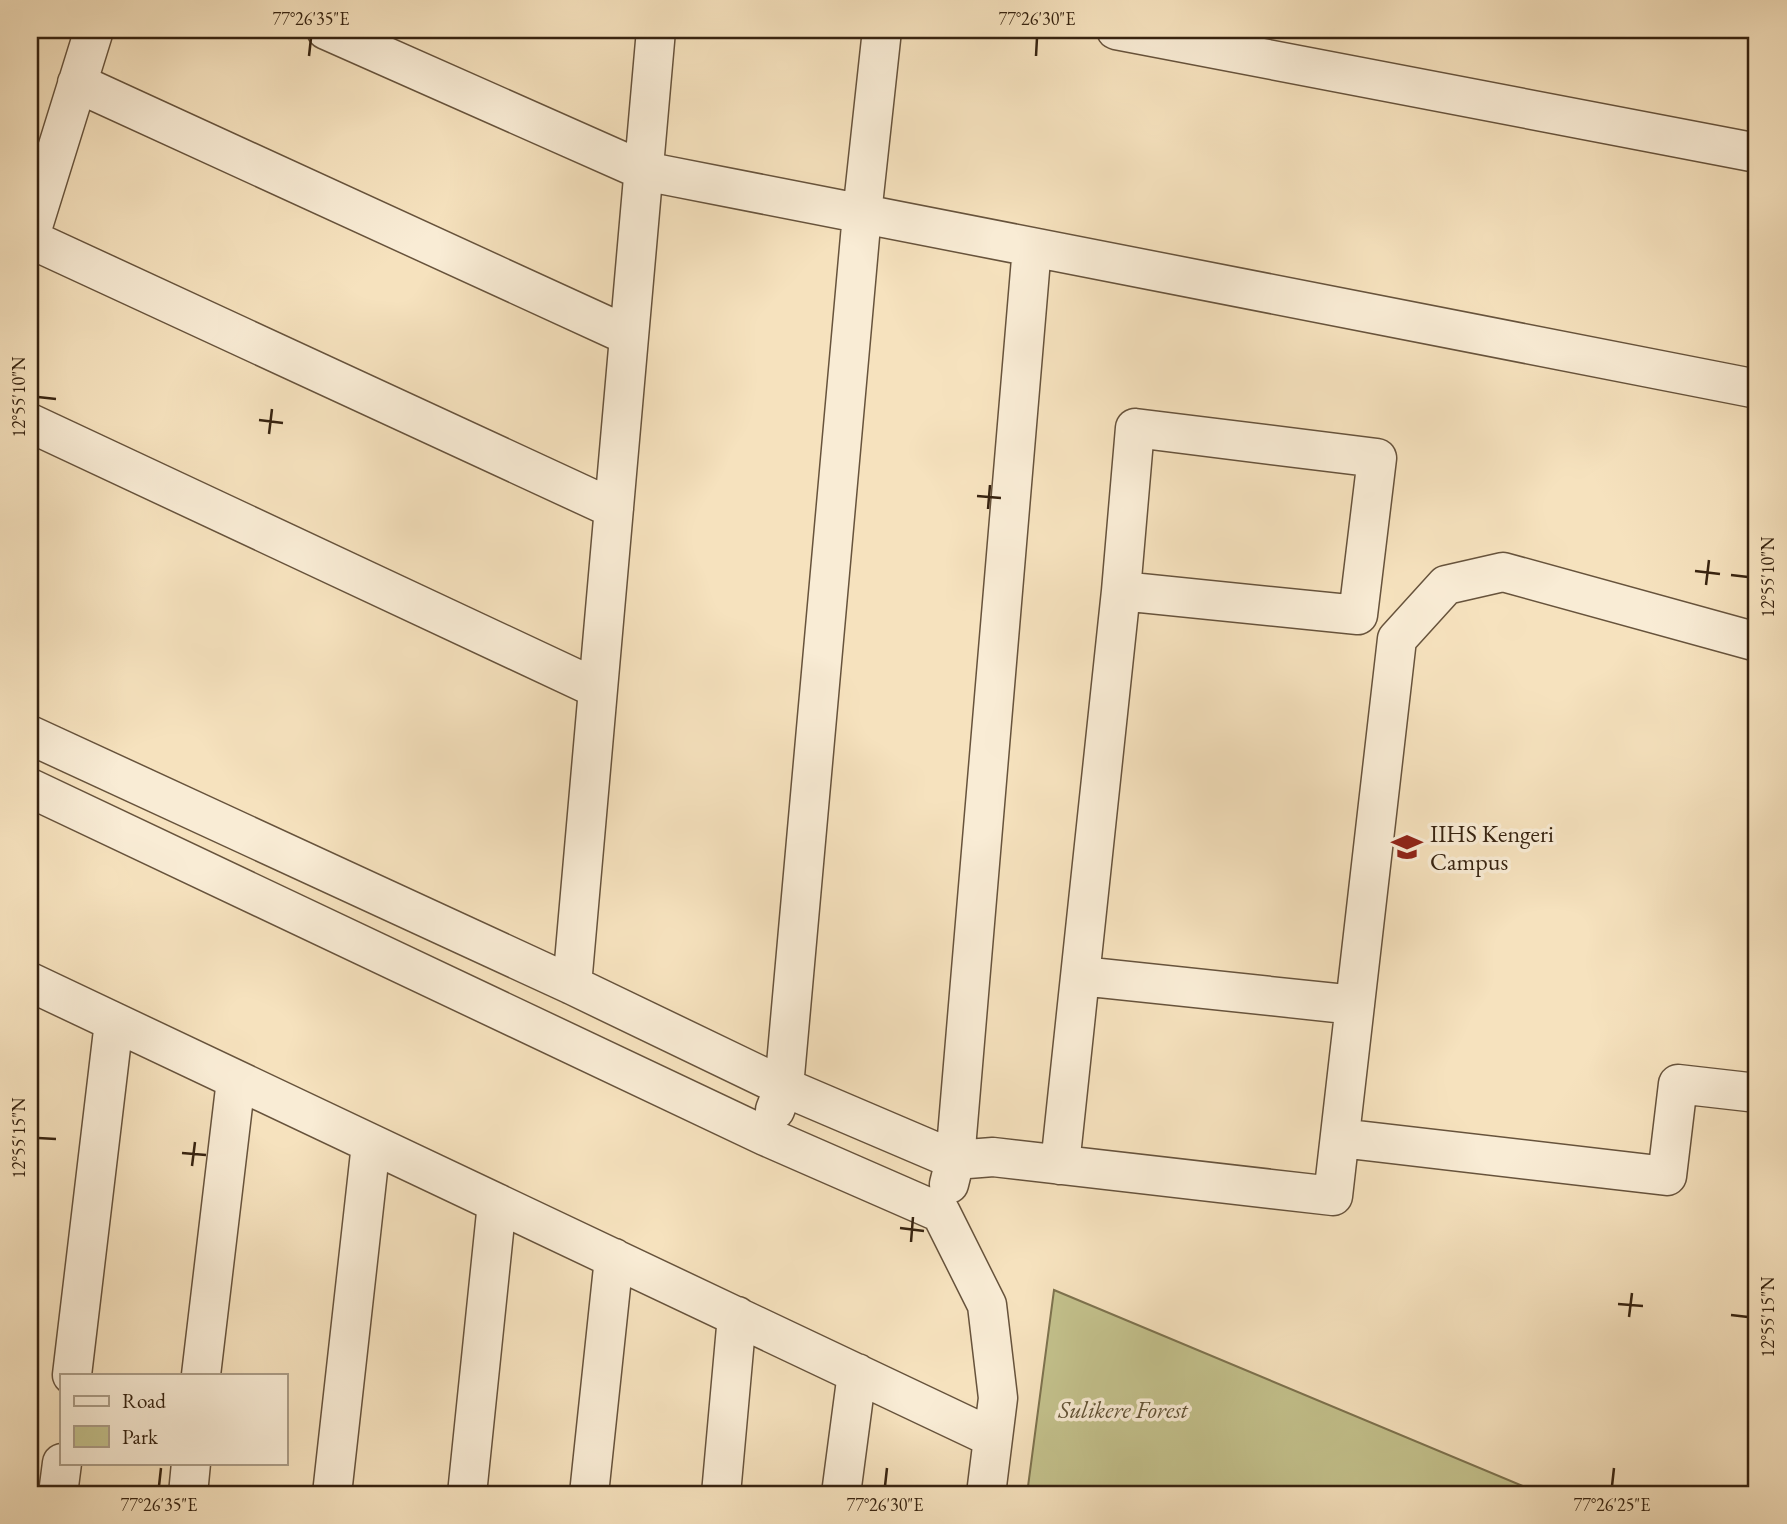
<svg xmlns="http://www.w3.org/2000/svg" width="1787" height="1524" viewBox="0 0 1787 1524" font-family="'EB Garamond',serif">
<style>
.green{fill:#c3c18c;stroke:#7d724e;stroke-width:2}
.lines{fill:none;stroke-linecap:round;stroke-linejoin:round}
.minor-casing{stroke:#67533c;stroke-width:41}
.minor{stroke:#f9ecd5;stroke-width:38}
.ticks{fill:none;stroke:#372310;stroke-width:2.5}
.labels{text-anchor:middle;dominant-baseline:central;stroke-width:7;stroke-linejoin:round;paint-order:stroke}
.poi-label{font-size:24px;fill:#372310;stroke:#f9ecd5;text-anchor:start}
.park-label{font-size:24px;font-style:italic;fill:#615235;stroke:#f9ecd5}
.neatline{fill:none;stroke:#372310;stroke-width:2.5}
.ticks-label{font-size:18px;text-anchor:middle;fill:#372310}
</style>
<rect width="100%" height="100%" fill="#f6e2be"/>
<filter id="stains"><feTurbulence type="fractalNoise" baseFrequency=".00286" numOctaves="4"/><feColorMatrix values="0 0 0 0 .2 0 0 0 0 .09 0 0 0 0 .02 0 0 0 .5 -.17"/></filter>
<radialGradient id="worn" r=".72"><stop offset=".6" stop-color="#630" stop-opacity="0"/><stop offset="1" stop-color="#630" stop-opacity=".3"/></radialGradient>
<path class="green" d="M1054,1290L1542,1494H1027Z"/>
<g class="lines">
<g class="minor-casing">
<path id="minor" d="M326,30L644,171L1757,389
M1116,30L1757,153
M77,83L629,336
M30,236L94,30
M30,239L614,509
M30,423L598,689
M30,735L572,985L784,1087L955,1160L993,1157L1333,1196L1397,639L1446,585L1503,572L1757,642
M30,788L765,1136L941,1213L987,1305L998,1398L986,1494
M1081,976L1355,1005
M30,982L993,1438
M572,985L656,30
M775,1110L784,1087L862,214L882,30
M1340,1138L1667,1176L1678,1084L1757,1093
M1060,1165L1121,591L1135,428L1377,458L1358,615L1121,591
M949,1184L955,1160L1032,247
M72,1375L114,1022
M201,1375L236,1080
M58,1494L62,1463
M188,1494L191,1463
M332,1494L371,1144
M467,1494L497,1203
M589,1494L614,1258
M721,1494L737,1316
M841,1494L857,1373"/>
</g>
<use href="#minor" class="minor"/>
</g>
<path class="ticks" d="M309,56L311,38M1036,56L1037,38M38,397L56,399M259,420L283,423M269,434L272,409M977,496L1001,498M988,509L990,485M1695,571L1720,574M1731,575L1748,577M1706,585L1709,560M38,1138L56,1139M182,1153L206,1155M192,1166L195,1142M900,1228L924,1231M911,1242L913,1217M1618,1304L1643,1306M1731,1315L1748,1317M1629,1317L1632,1293M159,1486L161,1468M885,1486L887,1468M1612,1486L1614,1468"/>
<defs>
<g id="university-bare" transform="scale(2.415)"><path d="M0-5L7-2L0 1L-7-2ZM-4 1L0 2.5L4 1V4Q0 6-4 4Z" fill="#8f2418" stroke="#f9ecd5" stroke-width="2.5" paint-order="stroke"/></g>
</defs>
<g fill-rule="evenodd">
<use href="#university-bare" x="1407" y="847"/>
</g>
<g class="labels">
<g class="poi-label">
<text x="1430" y="833">IIHS Kengeri<tspan x="1430" dy="28">Campus</tspan></text>
</g>
<g class="park-label">
<text x="1123" y="1409">Sulikere Forest</text>
</g>
</g>
<rect width="1787" height="1524" fill="none" stroke="#f6e2be" stroke-width="77"/>
<rect x="60" y="1374" width="228" height="91" fill="#f9ecd5" stroke="#ab9c86" stroke-width="2"/>
<rect x="74" y="1396" width="35" height="10" fill="#f9ecd5" stroke="#ab9c86" stroke-width="2"/>
<text x="122" y="1408" font-size="21" fill="#372310">Road</text>
<rect x="74" y="1426" width="35" height="21" fill="#c3c18c" stroke="#ab9c86" stroke-width="2"/>
<text x="122" y="1444" font-size="21" fill="#372310">Park</text>
<rect x="38" y="38" width="1710" height="1448" class="neatline"/>
<g class="ticks-label">
<text x="311" y="25">77°26'35"E</text>
<text x="1037" y="25">77°26'30"E</text>
<text transform="translate(19 397) rotate(-90)" y="6">12°55'10"N</text>
<text transform="translate(1768 577) rotate(-90)" y="6">12°55'10"N</text>
<text transform="translate(19 1138) rotate(-90)" y="6">12°55'15"N</text>
<text transform="translate(1768 1317) rotate(-90)" y="6">12°55'15"N</text>
<text x="159" y="1511">77°26'35"E</text>
<text x="885" y="1511">77°26'30"E</text>
<text x="1612" y="1511">77°26'25"E</text>
</g>
<rect width="100%" height="100%" filter="url(#stains)"/>
<rect width="100%" height="100%" fill="url(#worn)"/>
</svg>
